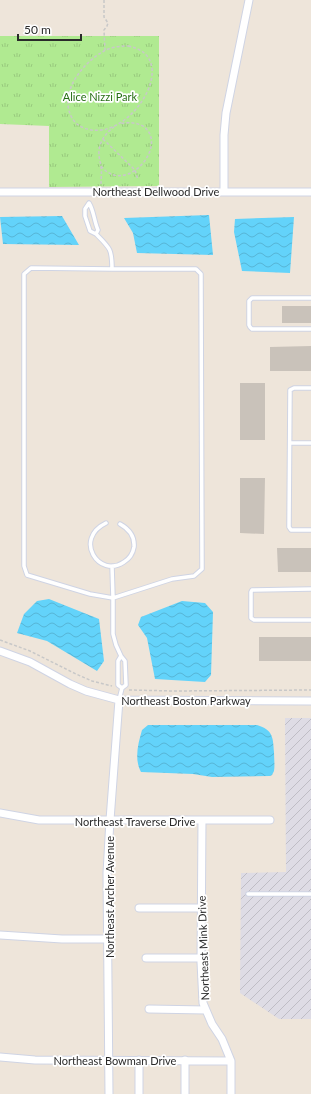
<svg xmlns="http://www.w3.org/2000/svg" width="311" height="1094" viewBox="0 0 311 1094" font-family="Lato,sans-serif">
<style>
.industrial{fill:url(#industrial-furrows)}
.grass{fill:url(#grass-tufts)}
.water{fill:url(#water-waves)}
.building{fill:#c9c2ba}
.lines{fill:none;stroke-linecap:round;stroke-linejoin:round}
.lane-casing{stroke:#cfd4e4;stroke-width:5.5}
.street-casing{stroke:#cfd4e4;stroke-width:9}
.path{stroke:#c8c8c8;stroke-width:1.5;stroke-dasharray:3 2;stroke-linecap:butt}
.lane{stroke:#fff;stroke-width:3.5}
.street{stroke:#fff;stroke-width:7}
.labels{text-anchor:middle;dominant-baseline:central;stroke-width:3.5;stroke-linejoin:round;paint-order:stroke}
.park-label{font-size:11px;fill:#266e13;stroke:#fff}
.street-label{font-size:11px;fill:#2a2a2a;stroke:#fff}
</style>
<defs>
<pattern id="industrial-furrows" width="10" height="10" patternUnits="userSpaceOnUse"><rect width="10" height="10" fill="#dedce5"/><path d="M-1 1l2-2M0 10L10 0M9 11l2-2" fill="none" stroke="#bfbdc5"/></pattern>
<pattern id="grass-tufts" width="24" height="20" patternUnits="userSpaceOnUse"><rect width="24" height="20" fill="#b0ea91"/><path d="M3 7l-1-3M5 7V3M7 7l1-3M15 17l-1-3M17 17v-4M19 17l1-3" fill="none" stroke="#98c97d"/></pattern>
<pattern id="water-waves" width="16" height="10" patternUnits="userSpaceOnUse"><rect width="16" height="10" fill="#63d3fa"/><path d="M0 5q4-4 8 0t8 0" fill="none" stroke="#56b5d6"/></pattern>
</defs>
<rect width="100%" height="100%" fill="#eee5da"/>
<path class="industrial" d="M285,718H311V1019H279L240,993L241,873L286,872Z"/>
<path class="grass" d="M0,36H159V186L49,187V126L0,124Z"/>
<path class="water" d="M209,215L213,255L137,253L133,233L124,218Z
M62,216L79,245L3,244L0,217Z
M294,217L290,273L242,271L234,232L235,219Z
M49,599L99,619L104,661L97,671L47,641L17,633L24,614L37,601Z
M182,601L205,603L213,612L211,675L205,682L155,679L147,638L138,625L141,617Z
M148,725H257C273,730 273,737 274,752C274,758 275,765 274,771L272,775L270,776L212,777L193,774L141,772C134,759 138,744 142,730Z"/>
<path class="building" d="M282,306H311V323H282Z
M311,346V371H270V347Z
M240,383H265V440H240Z
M240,478H265L264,534L240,533Z
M277,548H311V572H278Z
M259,637H311V661H259Z"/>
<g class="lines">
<g class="lane-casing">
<path id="lane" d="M89,203C94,211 94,221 98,230L96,234L90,231L85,216V209Z
M96,234C110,248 112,249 112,269L31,268L24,274V566L27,575L90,594L113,598V634L116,645L121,656
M311,298H252L249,301V325L250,327L252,329H311
M311,388H294L290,390L289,527L291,530H311
M290,443H311
M106,523C73,539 99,579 124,562C129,559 133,553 134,547C135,536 129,529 120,524
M112,566L113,598L172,579L194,576L202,569L201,274L196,269H112
M311,589L252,590L251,592V618L254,620H311
M121,656L125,661L126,685L122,688L118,685V661Z
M119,700L122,688
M248,894H311"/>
</g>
<g class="street-casing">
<path id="street" d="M224,191V135L226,113L249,0
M0,192H311
M0,651L30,662L70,684L86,691L119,700L311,701
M0,813L39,820H270
M202,820L201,962L203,1003L212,1024L222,1039L231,1061V1094
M139,908H201
M0,935L62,939H108
M146,958H201
M149,1009L206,1010
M0,1057L35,1060L231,1061
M185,1060V1094
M109,1094L107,873L110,820L119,700
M139,1094V1060"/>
</g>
<path class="path" d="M104,0V17L108,23L107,26L104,30L105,50
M128,46C185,56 129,146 84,128C77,125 74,122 71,116C59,91 84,62 104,51C111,47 120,46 128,46Z
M103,139L135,170L138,180
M101,166C126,197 170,145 143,126C135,122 126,122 119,124
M101,184C101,178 102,173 101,167C101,163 99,159 99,155C98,144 105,133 114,127
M0,640L30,651L76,674L92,681L112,686
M129,690L174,691L311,690"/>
<use href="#lane" class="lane"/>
<use href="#street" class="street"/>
</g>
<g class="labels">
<g class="park-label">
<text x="100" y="96">Alice Nizzi Park</text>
</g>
<g class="street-label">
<text x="156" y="191">Northeast Dellwood Drive</text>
<text x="186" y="700">Northeast Boston Parkway</text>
<text x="135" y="821">Northeast Traverse Drive</text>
<text transform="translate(109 897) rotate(-90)">Northeast Archer Avenue</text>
<text transform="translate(203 948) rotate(-92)">Northeast Mink Drive</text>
<text x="115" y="1060">Northeast Bowman Drive</text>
</g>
</g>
<path d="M18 34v6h63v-6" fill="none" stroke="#2a2a2a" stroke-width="2"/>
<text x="24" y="34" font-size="12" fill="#2a2a2a" stroke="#ffffff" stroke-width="3" paint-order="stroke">50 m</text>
</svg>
